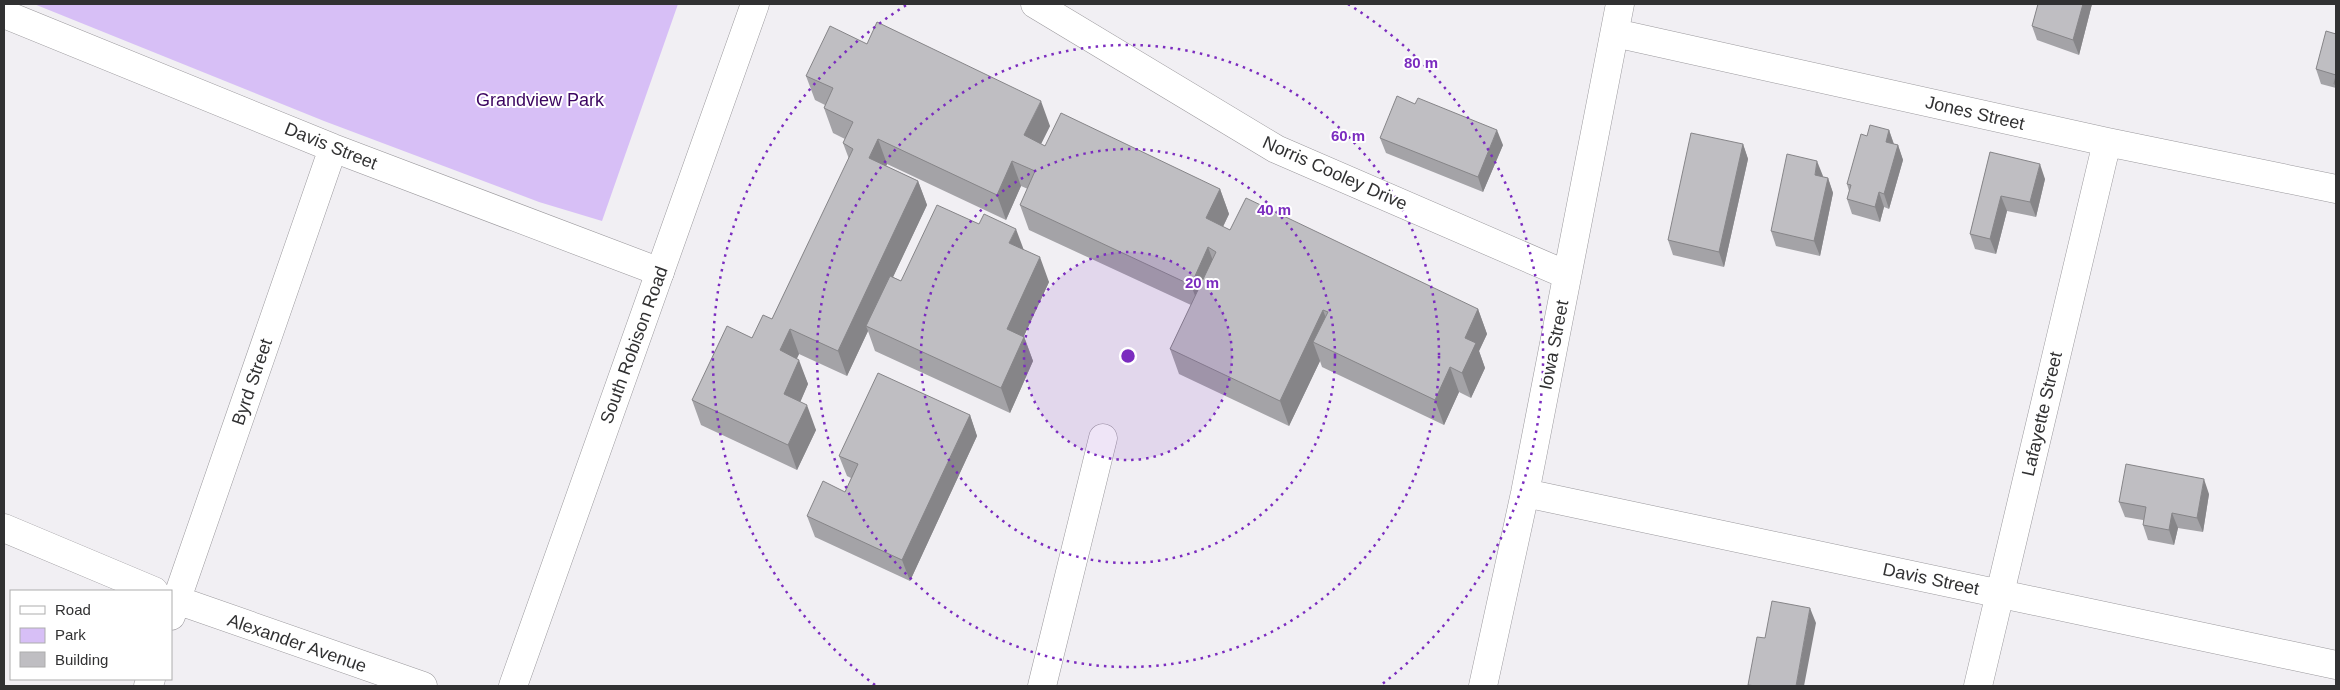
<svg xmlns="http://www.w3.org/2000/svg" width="2340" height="690" viewBox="0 0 2340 690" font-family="Arial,sans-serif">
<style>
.green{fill:#d7bff6}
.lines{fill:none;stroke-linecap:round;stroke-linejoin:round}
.minor-casing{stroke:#9b999d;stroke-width:29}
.major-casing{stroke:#9b999d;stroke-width:29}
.minor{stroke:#fff;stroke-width:28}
.major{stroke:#fff;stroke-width:28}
.wall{fill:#a4a3a7}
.shaded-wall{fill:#868588}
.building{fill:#bfbec2;stroke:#868588}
.ring{fill:none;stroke:#7b2cbf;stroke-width:2.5;stroke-dasharray:2.5 5}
.labels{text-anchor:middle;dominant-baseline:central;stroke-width:4;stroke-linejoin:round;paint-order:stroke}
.park-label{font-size:18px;fill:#3b0560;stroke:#fff}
.street-label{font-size:18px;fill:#313132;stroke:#fff}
.centre{fill:#7b2cbf;stroke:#fff;stroke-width:2.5}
.ring-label{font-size:15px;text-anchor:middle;font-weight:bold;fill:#7b2cbf;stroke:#fff;stroke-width:4;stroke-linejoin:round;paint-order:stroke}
</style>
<rect width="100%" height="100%" fill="#f1eff3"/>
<path class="green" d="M34,4H678L602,221L539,202L324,121Z"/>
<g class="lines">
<g class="minor-casing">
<path id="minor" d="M1035,4L1276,149L1567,275
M4,14L333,148L660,272
M1615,33L2107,142L2336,189
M1525,493L2336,665
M4,528L154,591
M171,598L423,686
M171,616L333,148
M148,686L151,679
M1042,686L1103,438
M1483,686L1525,493L1620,4
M1978,686L2107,142"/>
</g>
<g class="major-casing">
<path id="major" d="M513,686L755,4"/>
</g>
<use href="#minor" class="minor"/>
<use href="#major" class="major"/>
</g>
<path class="wall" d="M2038,4H2092L2079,55L2037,40L2032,26Z
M2336,34V90V88L2321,84L2316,69Z
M867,44L1050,126L1041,144L1045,146L1220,189L1229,214L1223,227L1230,230L1478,309L1487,334L1479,351L1485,368L1471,398L1459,392L1444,425L1322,367L1320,361L1289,426L1179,374L1170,349L1191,305L1029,230L1020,205L1028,189L1021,186L1006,220L887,164L886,166L918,181L927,205L893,277L901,281L1024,250L1049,282L1024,336L1033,361L1010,413L875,351L868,331L847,376L799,354L797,358L808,384L800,402L816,430L797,470L701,425L692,400L752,338L772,319L849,159L843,143L845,139L833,133L824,108L825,105L815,100L806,76Z
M1889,130L1894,144L1898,145L1903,160L1889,209L1884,207L1880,222L1852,214L1847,199L1849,191L1847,184L1867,136Z
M1380,138L1503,145L1483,192L1386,153Z
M1743,144L1748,159L1724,267L1673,255L1668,240Z
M1990,152L2045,179L2036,217L2007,211L1996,254L1975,249L1970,234Z
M1823,176V177L1828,178L1833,193L1820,256L1776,246L1771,231Z
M970,415L977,436L910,581L815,537L807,516L845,492L851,478L847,476L839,456Z
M2209,494L2203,532L2178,528L2174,545L2148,540L2143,525V520L2125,517L2119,502Z"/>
<path class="shaded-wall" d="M2083,4H2092L2079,55L2073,40Z
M1041,101L1050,126L1033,160L1024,135Z
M1497,130L1503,145L1483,192L1478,177Z
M1889,130L1894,145L1886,142Z
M878,139L887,164L878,183L869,158Z
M1743,144L1748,159L1724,267L1719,252Z
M1898,145L1903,160L1889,209L1884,194Z
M1012,161L1021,186L1006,220L997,195Z
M1817,161L1823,176L1820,190L1815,175Z
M2040,164L2045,179L2036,217L2030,202Z
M1828,178L1833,193L1820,256L1814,241Z
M918,181L927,205L869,328L866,326L868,331L847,376L838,351Z
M1220,189L1229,214L1215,243L1206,218Z
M1879,192L1884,207L1880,222L1875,207Z
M2001,196L2007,211L1996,254L1990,239Z
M1016,229L1025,253L1009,243Z
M1208,247L1217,272L1200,309L1191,285Z
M1040,257L1049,282L1016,353L1007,329Z
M1478,309L1487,334L1479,351L1485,368L1471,398L1462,373L1465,338Z
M1323,310L1332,335L1313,342L1320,361L1289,426L1280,401Z
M790,329L799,354L789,375L780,350Z
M1024,337L1033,361L1010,413L1001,388Z
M799,360L808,384L793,419L784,394Z
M1450,367L1459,392L1444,425L1435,400Z
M807,405L816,430L797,470L788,445Z
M970,415L977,436L910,581L902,560Z
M2204,479L2209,494L2203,532L2197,518Z
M2172,513L2178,528L2174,545L2169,530Z
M1810,608L1816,623L1804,686H1796Z"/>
<path class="building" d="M2038,4H2083L2073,40L2032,26Z
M877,22L1041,101L1024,135L1045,146L1061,113L1220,189L1206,218L1230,230L1246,198L1478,309L1465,338L1476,343L1462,373L1450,367L1435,400L1313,342L1328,312L1323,310L1280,401L1170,349L1216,252L1208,247L1191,285L1020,205L1035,171L1012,161L997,195L878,139L869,158L918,181L838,351L790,329L780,350L799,360L784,394L807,405L788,445L692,400L727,326L752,338L763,315L772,319L853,149L843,143L853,122L824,108L833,88L806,76L830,26L867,44Z
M2326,31L2336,34V75L2316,69Z
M2336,76V84H2334Z
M1397,96L1415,104L1418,98L1497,130L1478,177L1380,138Z
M1870,125L1889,130L1886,142L1898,145L1884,194L1879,192L1875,207L1847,199L1851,185L1847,184L1861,134L1867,136Z
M1691,133L1743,144L1719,252L1668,240Z
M1990,152L2040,164L2030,202L2001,196L1990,239L1970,234Z
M1787,154L1817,161L1815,175L1828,178L1814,241L1771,231Z
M937,205L979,224L984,214L1016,229L1009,243L1040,257L1007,329L1024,337L1001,388L866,326L890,276L901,281Z
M878,373L970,415L902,560L807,516L823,481L845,492L858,464L839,456Z
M2126,464L2204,479L2197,518L2172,513L2169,530L2143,525L2146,507L2119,502Z
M1772,601L1810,608L1796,686H1756L1748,685L1757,637L1765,638Z"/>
<circle cx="1128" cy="356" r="104" fill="#7b2cbf" fill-opacity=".12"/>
<g class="ring">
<circle cx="1128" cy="356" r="104"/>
<circle cx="1128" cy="356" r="207"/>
<circle cx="1128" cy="356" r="311"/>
<path d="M875 685A415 415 0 0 1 908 4M1348 4A415 415 0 0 1 1381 685"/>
</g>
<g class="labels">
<g class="park-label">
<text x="540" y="100">Grandview Park</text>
</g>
<g class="street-label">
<text transform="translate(1975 113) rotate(13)">Jones Street</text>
<text transform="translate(331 146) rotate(22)">Davis Street</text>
<text transform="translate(1335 173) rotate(24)">Norris Cooley Drive</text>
<text transform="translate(634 345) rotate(-70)">South Robison Road</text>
<text transform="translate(1554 345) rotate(-79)">Iowa Street</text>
<text transform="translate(252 382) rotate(-71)">Byrd Street</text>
<text transform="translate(2042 414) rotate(-77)">Lafayette Street</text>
<text transform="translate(1931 579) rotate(12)">Davis Street</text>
<text transform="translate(297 643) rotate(19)">Alexander Avenue</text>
</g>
</g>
<circle cx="1128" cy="356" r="8" class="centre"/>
<g class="ring-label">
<text x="1421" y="68">80 m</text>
<text x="1348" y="141">60 m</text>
<text x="1274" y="215">40 m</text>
<text x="1202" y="288">20 m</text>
</g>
<rect width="2340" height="690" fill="none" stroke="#313132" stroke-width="10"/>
<rect x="10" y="590" width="162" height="90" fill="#ffffff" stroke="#adadad"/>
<rect x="20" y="606" width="25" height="8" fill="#ffffff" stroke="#adadad"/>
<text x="55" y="615" font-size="15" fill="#313132">Road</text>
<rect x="20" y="628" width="25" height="15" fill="#d7bff6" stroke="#adadad"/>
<text x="55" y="640" font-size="15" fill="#313132">Park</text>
<rect x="20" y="652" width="25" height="15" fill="#bfbec2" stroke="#adadad"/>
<text x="55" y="665" font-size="15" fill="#313132">Building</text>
</svg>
